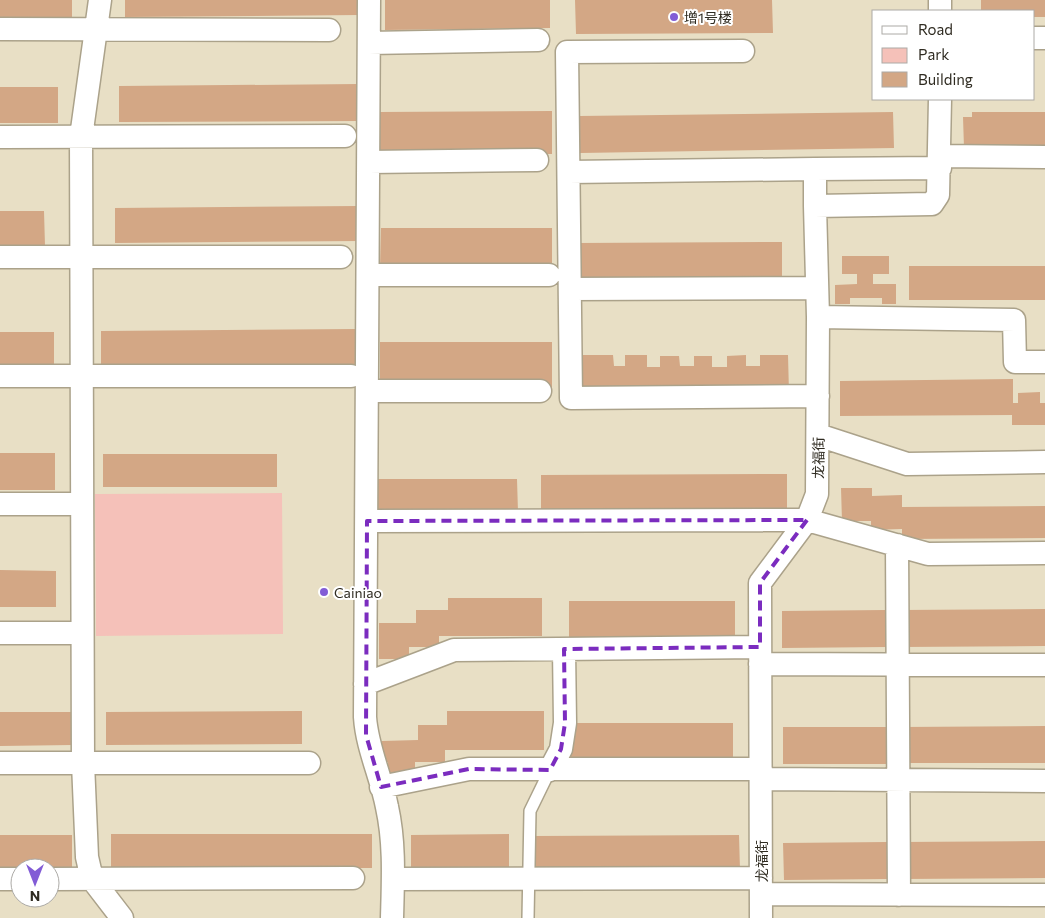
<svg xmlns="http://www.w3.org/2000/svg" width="1045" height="918" viewBox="0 0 1045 918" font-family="Commissioner,'Noto Sans SC',sans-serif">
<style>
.green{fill:#f5c1b9}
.building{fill:#d3a785}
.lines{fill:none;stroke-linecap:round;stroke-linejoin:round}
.service-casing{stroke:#aba28a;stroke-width:14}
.minor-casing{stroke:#aba28a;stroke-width:25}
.service{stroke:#fff;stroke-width:11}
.minor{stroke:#fff;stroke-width:22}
.marked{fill:none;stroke:#7b2cbf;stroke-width:4;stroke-dasharray:10 6;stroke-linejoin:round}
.poi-dot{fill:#825cd6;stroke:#fff;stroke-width:2}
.labels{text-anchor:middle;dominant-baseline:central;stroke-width:4;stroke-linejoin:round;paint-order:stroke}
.poi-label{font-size:14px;fill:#2f2b21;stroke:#fff;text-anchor:start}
.street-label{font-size:14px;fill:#2f2b21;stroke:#fff}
</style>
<rect width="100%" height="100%" fill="#e8dfc5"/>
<path class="green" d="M282,493L283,634L96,636L95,494Z"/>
<path class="building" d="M0,0H72V17H0Z
M125,0H359V15L125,17Z
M385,0H550V28L385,30Z
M575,0H772L773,33L576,34Z
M981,0H1045V17H1034V11H981Z
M359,84L360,121L119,122V86Z
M0,87H58V123H0Z
M552,111V154H380L379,112Z
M893,112L894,148L580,153L579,116Z
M972,112H1045V147L964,148L963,117H972Z
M359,206L360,241L115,243V208Z
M0,211H44L45,246L0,247Z
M381,228H552V269H380Z
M782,242V278H576V243Z
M842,256H889V274H873V284H896V304H882V298H850V304H835V285L857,284V274H842Z
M909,266H1045V300H909Z
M357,329V365L101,367V331Z
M0,332H54V369H0Z
M380,342H552V388H380Z
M583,355H613L614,366H625V355H647V367H660V356H679L680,366H694V356H712V367H727V356L746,355V366H760V355H788L789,393L583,394Z
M1013,379V403H1018V393L1040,392V403H1045V425H1012V415L840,416V381Z
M0,453H55V490H0Z
M103,454H277V487H103Z
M787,474V511L541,512V475Z
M378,479H517L518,512L378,513Z
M841,488H872V496L902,495V507L1045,506V538L902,539V529L871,530V521H842Z
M0,570L56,571V607H0Z
M448,598H542V636H439V647H409V659H379V623H416V610H448Z
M569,601H735V641H569Z
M1045,609V646L901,647V610Z
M885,610L886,647L782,648V611Z
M302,711V744L106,745V712Z
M447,711H544V750H445V762H415V774H388V762H382V741L418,740V725H447Z
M0,712H72V745L0,746Z
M567,723H733V763H567Z
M1045,726V763H902V727Z
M783,727H887V764H783Z
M111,834H372V868H111Z
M509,834V872H411V835Z
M0,835H72V867L0,868Z
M739,835L740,870L536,871V836Z
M1045,841V878L902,879V842Z
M887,842V879L784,880L783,843Z"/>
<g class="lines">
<g class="service-casing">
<path id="service" d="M528,918L530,811L550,770"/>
</g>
<g class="minor-casing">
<path id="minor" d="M100,0L81,137L83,763L87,857L92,879L122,918
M369,0L365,717C367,748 381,776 387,807C395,843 393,880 392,918
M940,11V0
M0,29L329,30
M1034,38H1045
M369,43L538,40
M743,51L567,52L571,398L818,396
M0,137L345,136
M940,156L1045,157
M369,162L537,160
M815,169L940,168
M569,172L815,169V206
M0,257H341
M368,275H549
M570,289L816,288
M818,317L1014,320L1015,362H1045
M0,376H351
M367,391H540
M818,435L907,464L1045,462
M0,504H81
M367,521L807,520L928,554L1045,553
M897,545L899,895
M0,633H81
M760,664L1045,665
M365,684L454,650L760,647
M0,763H309
M550,770L561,749L565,723L564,649
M761,779L1045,781
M381,787L469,769H761
M0,879H20
M50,879L353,878
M393,879L761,878
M761,894L1045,895
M761,918L760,583L807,520L817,494L818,317L815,206L932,204L938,195L940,99"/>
</g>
<use href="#service" class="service"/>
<use href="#minor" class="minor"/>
</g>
<path class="marked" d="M807,520L760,583V647L564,649L565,723L561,749L550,770L469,769L381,787L366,735L367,521Z"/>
<g class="poi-dot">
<circle cx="674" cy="17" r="5"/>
<circle cx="324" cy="592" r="5"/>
</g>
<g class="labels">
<g class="poi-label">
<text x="684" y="17">增1号楼</text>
<text x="334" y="592">Cainiao</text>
</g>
<g class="street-label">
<text transform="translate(818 458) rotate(-89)">龙福街</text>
<text transform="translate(761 861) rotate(-90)">龙福街</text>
</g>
</g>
<rect x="872" y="10" width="162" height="90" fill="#ffffff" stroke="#acaaa6"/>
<rect x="882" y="26" width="25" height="8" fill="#ffffff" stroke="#acaaa6"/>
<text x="918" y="35" font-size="15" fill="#2f2b21">Road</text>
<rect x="882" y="48" width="25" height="15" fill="#f5c1b9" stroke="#acaaa6"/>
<text x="918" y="60" font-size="15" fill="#2f2b21">Park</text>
<rect x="882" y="72" width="25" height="15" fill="#d3a785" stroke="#acaaa6"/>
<text x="918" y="85" font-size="15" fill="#2f2b21">Building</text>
<g transform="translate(35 883) rotate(180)"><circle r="24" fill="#ffffff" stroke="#acaaa6"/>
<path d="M0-4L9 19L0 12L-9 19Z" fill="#825cd6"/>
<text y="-8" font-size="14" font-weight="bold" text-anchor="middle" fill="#2f2b21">N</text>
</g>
</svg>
